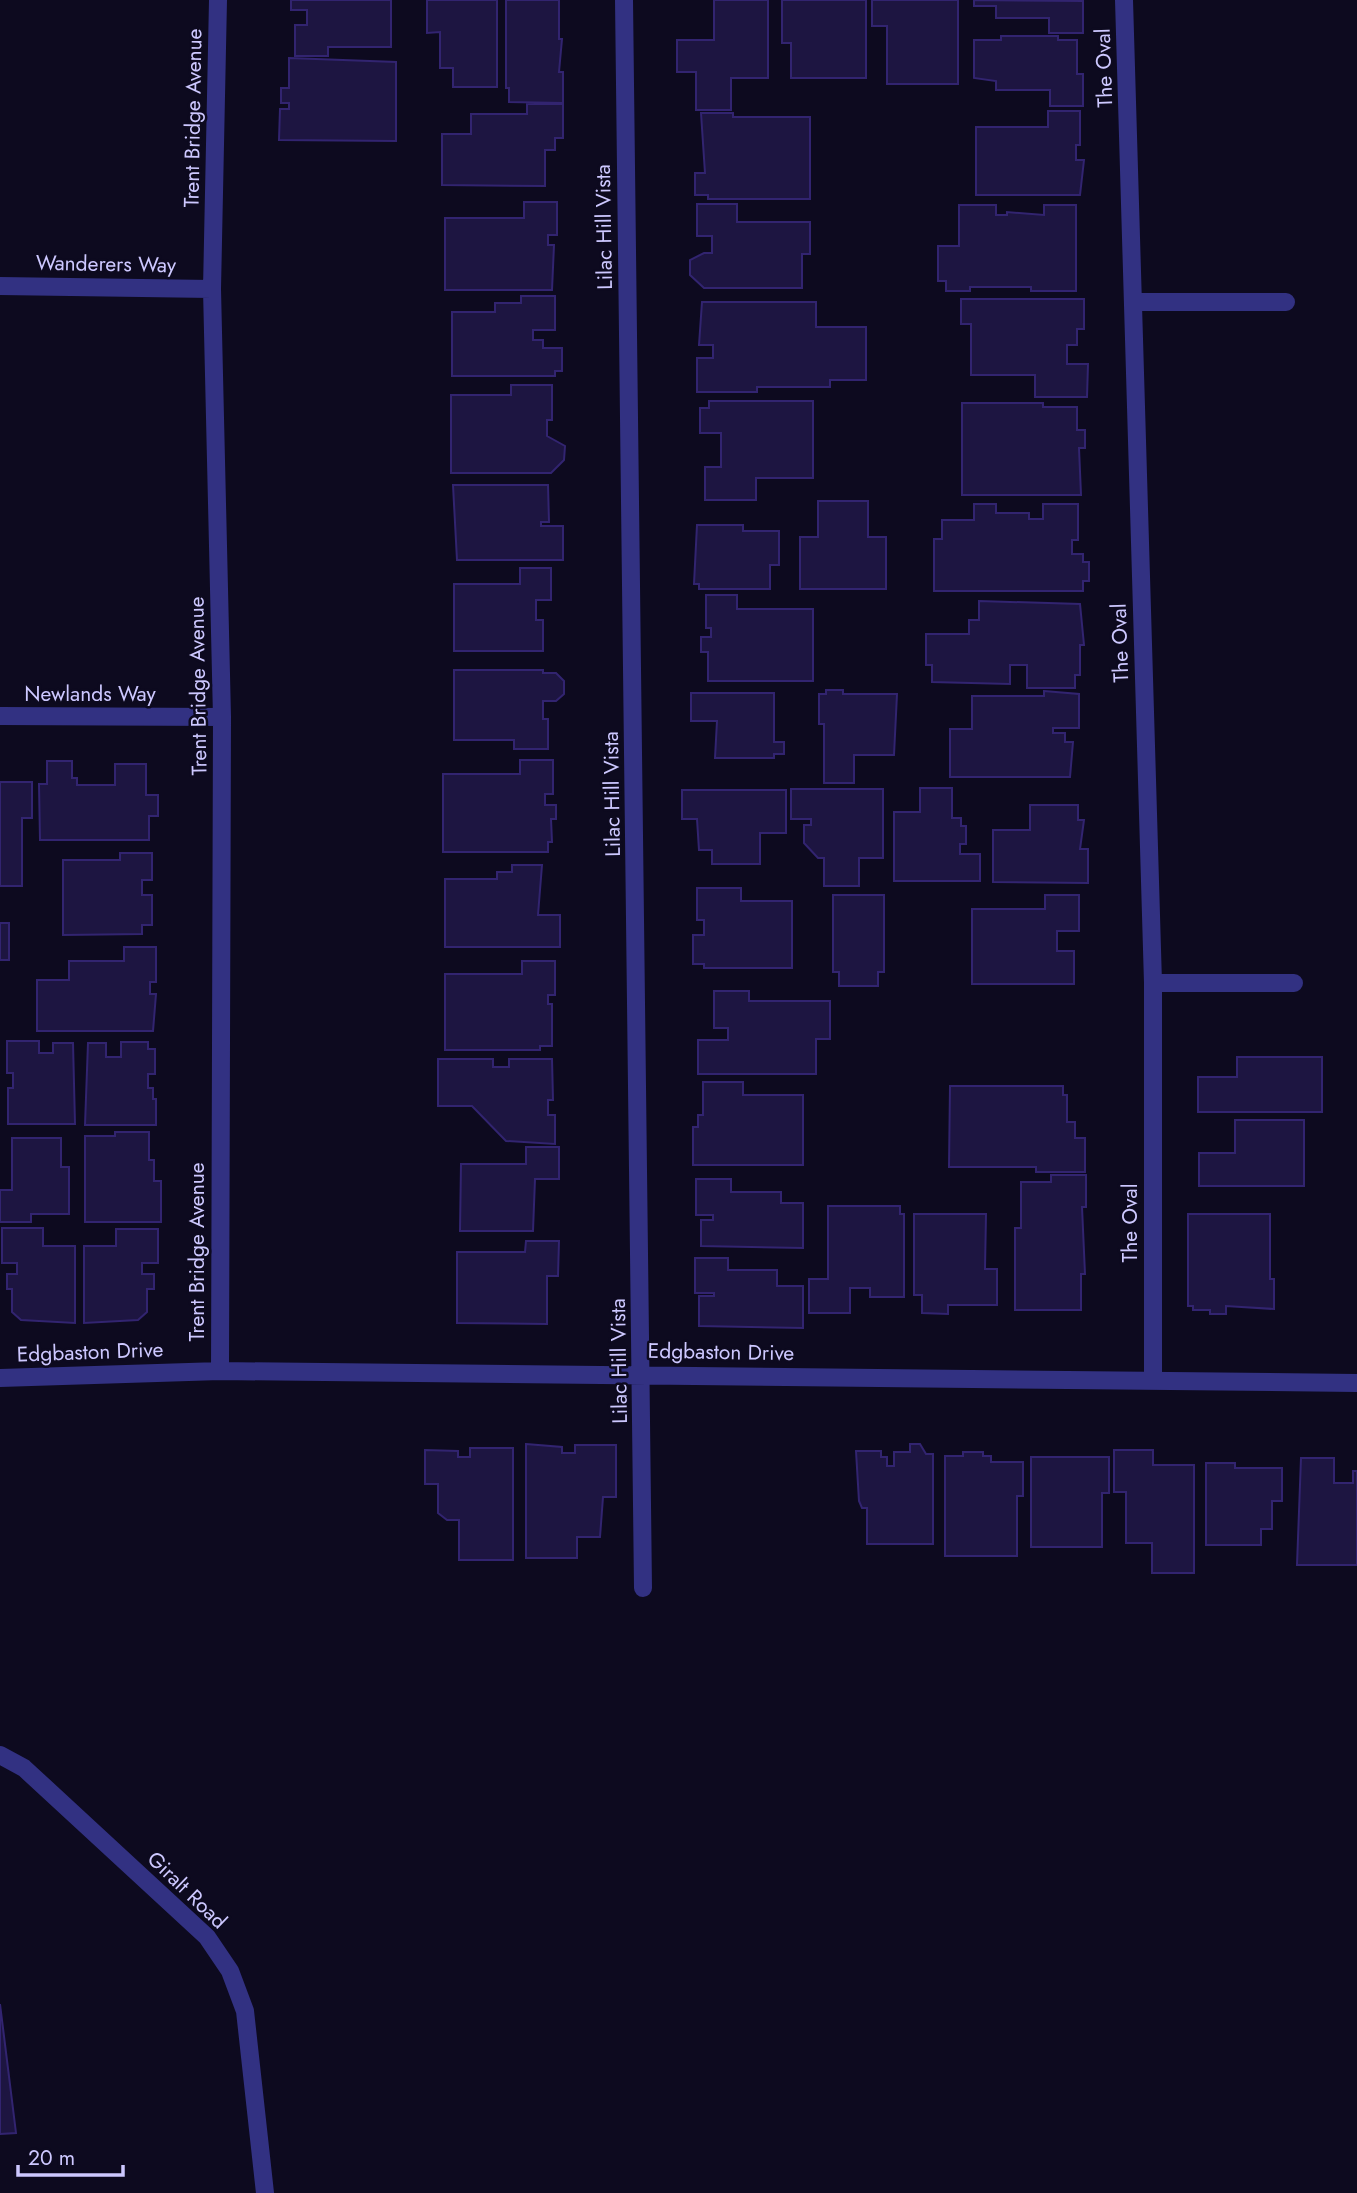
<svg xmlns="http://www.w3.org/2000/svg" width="1357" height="2193" viewBox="0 0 1357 2193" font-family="Jost,sans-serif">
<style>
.building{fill:#1d1541;stroke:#322470;stroke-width:2}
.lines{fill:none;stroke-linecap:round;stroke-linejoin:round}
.street{stroke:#323182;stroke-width:18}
.labels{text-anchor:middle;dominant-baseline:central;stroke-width:5;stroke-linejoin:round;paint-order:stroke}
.street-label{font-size:21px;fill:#cdc8ff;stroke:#0d0a1f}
</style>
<rect width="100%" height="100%" fill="#0d0a1f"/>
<path class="building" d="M291,0H391V47H328V56H295V25H307V10H291Z
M427,0H497V87H453V68H440V32L427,33Z
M506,0H559V39H562L559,72H563V103L509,102V88H506Z
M714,0H768V78H731V110H696V72H677V40H714Z
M782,0H866V78H791V43H782Z
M872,0H958V84H887V26H872Z
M974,0L1083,1V33H1049V18H996V6H974Z
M1001,36H1058V40H1077V74H1083V106H1050V90H996V81L974,78V40H1001Z
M289,58L396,62V141L279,140L280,109H289V103H281V88H289Z
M527,104H563V138H555V150H545V186L442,185V134H471V114H527Z
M1048,111H1080V145H1076V160H1084L1080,195H976V127H1048Z
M701,113H733V117H810V199H708V195H695V173H705Z
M524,202H557V235H548V245H554L552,290H445V218H524Z
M697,204H737V222H810V254H802V288H704L690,275V260L704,253H712V236H697Z
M959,205H996V215H1007V212L1044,215V205H1076V291H1031V287H970V291H946V281H938V246H959Z
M521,296H555V330H533V340H543V348H562V371H555V376H452V312H495V303H521Z
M961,299H1084V329H1077V345H1067V364H1088L1087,397H1035V375H971V324H961Z
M702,302H816V327H866V380H830V387H757V392H697V358H713V345H699Z
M511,385H552V420H547V436L565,446L564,460L551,473H451V395H511Z
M709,401H813V478H756V500H705V467H721V433H700V408H709Z
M962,403H1043V407H1077V430H1085V448H1079L1081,495H962Z
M453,485H548L549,522H541V526H563V560H457Z
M818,501H868V537H886V589H800V537H818Z
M974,504H996V513H1029V519H1043V504H1078V540H1072V554H1083V562H1089V581H1083V591H934V539H942V520H974Z
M697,525H743V531H779V565H770V589H699V584H694Z
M520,568H551V600H536V620H543V651H454V584H520Z
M706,595H737V609H813V681H708V652H701V637H711V628H706Z
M979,601L1080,604L1084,645H1080V675H1075V688H1027V665H1010V684L932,682V665H926V634H969V620H979Z
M454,670H543V673H556L564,681V694L556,701H543V719H548V749H514V740H454Z
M826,690H843V694H897L894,755H854V783H824V724H819V694H826Z
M1044,691L1079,694V728H1053V733H1065V742H1073L1070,777H950V729H972V696H1044Z
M691,693H774V742H784V754H774V758H715L717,721H691Z
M520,760H553V794H545V805H556V819H551L552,842H548V852H443V774H520Z
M47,761H72V778H77V785H115V764H146V795H158V816H149V840H40L39,784H47Z
M0,782H32V818H22V886H0Z
M920,788H952V818H961V826H966V844H960V854H980V881H894V812H920Z
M791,789H883V858H859V886H824V858H818L804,843V825H811V819H791Z
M682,790H786V833H760V864H712V850H699L697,819H682Z
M1030,805H1078V820H1084L1080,849H1088V883L993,882V830H1030Z
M120,853H152V880H142V895H152V925H142V934L63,935V860H120Z
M512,865H542L538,915H560V947H445V879H497V872H512Z
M697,888H741V901H792V968H704V964H693V935H704V920H697Z
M833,895H884V972H878V986H839V972H833Z
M1045,895H1079V931H1057V951H1074V984H972V909H1045Z
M0,923H9V960H0Z
M124,947H156V982H150V994H156L153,1031H37V980H69V961H124Z
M522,961H555V995H548V1004H552V1046H540V1050H445V974H522Z
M714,991H749V1001H830V1039H816V1074H698V1040H728V1028H714Z
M7,1041H39V1053H53V1043H73L75,1124H8V1088H13V1073H7Z
M121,1042H148V1049H155V1074H148V1088H153V1099H156V1125H85L88,1043H106V1057H121Z
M1237,1057H1322V1112H1198V1077H1237Z
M438,1059H493V1067H509V1059H552L553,1100H548V1115H555V1144L506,1141L472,1106H438Z
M703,1082H743V1095H803V1165H693V1127H698V1115H703Z
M950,1086H1063V1095H1067V1122H1075V1138H1085V1172H1036V1167H949Z
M1235,1120H1304V1186H1199V1153H1235Z
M115,1132H149V1160H154V1181H161V1222H85V1136H115Z
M12,1138H61V1167H69V1214H31V1222H0V1190H12Z
M526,1147H559V1179H535L533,1231H460L461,1164H526Z
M1051,1175H1086V1207H1082L1085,1274H1081V1310H1015V1228H1021V1182H1051Z
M696,1179H731V1192H781V1203H803V1248L701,1246V1220H713V1215H696Z
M828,1206H900V1214H904V1297H870V1288H850V1313H809V1279H828Z
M914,1214H986L985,1269H997V1305H948V1314L922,1313V1295H914Z
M1188,1214H1270V1279H1274V1309L1226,1306V1314H1210V1310H1193V1306H1188Z
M2,1228H43V1246H75V1323L21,1320L12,1312V1289H7V1274H17V1263H2Z
M116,1229H158V1263H142V1274H154V1289H147V1312L138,1320L84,1323V1246H116Z
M526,1241H559L558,1276H547V1324L457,1323V1252H525Z
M695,1258H728V1270H777V1286H803V1328L699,1326V1296H714V1293H695Z
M526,1444L562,1447V1453H575V1445H616V1497H603L600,1537H577V1558H526Z
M910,1444H920L926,1454H933V1544H867V1508H862L859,1501L856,1451H881V1457H887V1466H894V1452H910Z
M470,1448H513V1560H459V1520H447L438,1513V1484H425V1450L458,1451V1457H470Z
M1114,1450H1153V1465H1194V1573H1152V1543H1126V1492H1114Z
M963,1452H983V1456H991V1462H1023V1496H1017V1556H945V1456H963Z
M1031,1457H1109V1493H1102V1547H1031Z
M1301,1458H1334V1483H1353V1471H1357V1565H1297Z
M1206,1463H1235V1468H1282V1501H1272V1529H1261V1545H1206Z
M0,2004L16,2133L0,2134Z"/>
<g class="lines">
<path class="street" d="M218,0L212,289L222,717L220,1371
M624,0L643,1588
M1124,0L1153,983V1380
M0,286L212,289
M1133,302H1286
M0,716L222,717
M1153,983H1294
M0,1378L220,1371L1357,1383
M0,1755L24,1768L207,1937L230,1971L245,2011L265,2193"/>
</g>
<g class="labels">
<g class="street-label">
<text transform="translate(1104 68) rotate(-92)">The Oval</text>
<text transform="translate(193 118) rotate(-89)">Trent Bridge Avenue</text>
<text transform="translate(604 227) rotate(-91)">Lilac Hill Vista</text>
<text transform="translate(106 264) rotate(1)">Wanderers Way</text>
<text transform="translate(1120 643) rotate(-92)">The Oval</text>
<text transform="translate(198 686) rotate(-91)">Trent Bridge Avenue</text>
<text x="90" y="694">Newlands Way</text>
<text transform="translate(612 794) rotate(-91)">Lilac Hill Vista</text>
<text transform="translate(1130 1223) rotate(-90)">The Oval</text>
<text transform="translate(197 1252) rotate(-90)">Trent Bridge Avenue</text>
<text transform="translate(90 1352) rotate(-2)">Edgbaston Drive</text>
<text transform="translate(721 1352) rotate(1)">Edgbaston Drive</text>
<text transform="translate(619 1361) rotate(-91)">Lilac Hill Vista</text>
<text transform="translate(187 1890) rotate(44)">Giralt Road</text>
</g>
</g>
<path d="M18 2165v10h105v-10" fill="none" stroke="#cdc8ff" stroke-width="3.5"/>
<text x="28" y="2165" font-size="21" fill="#cdc8ff" stroke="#0d0a1f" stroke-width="5" paint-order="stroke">20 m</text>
</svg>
